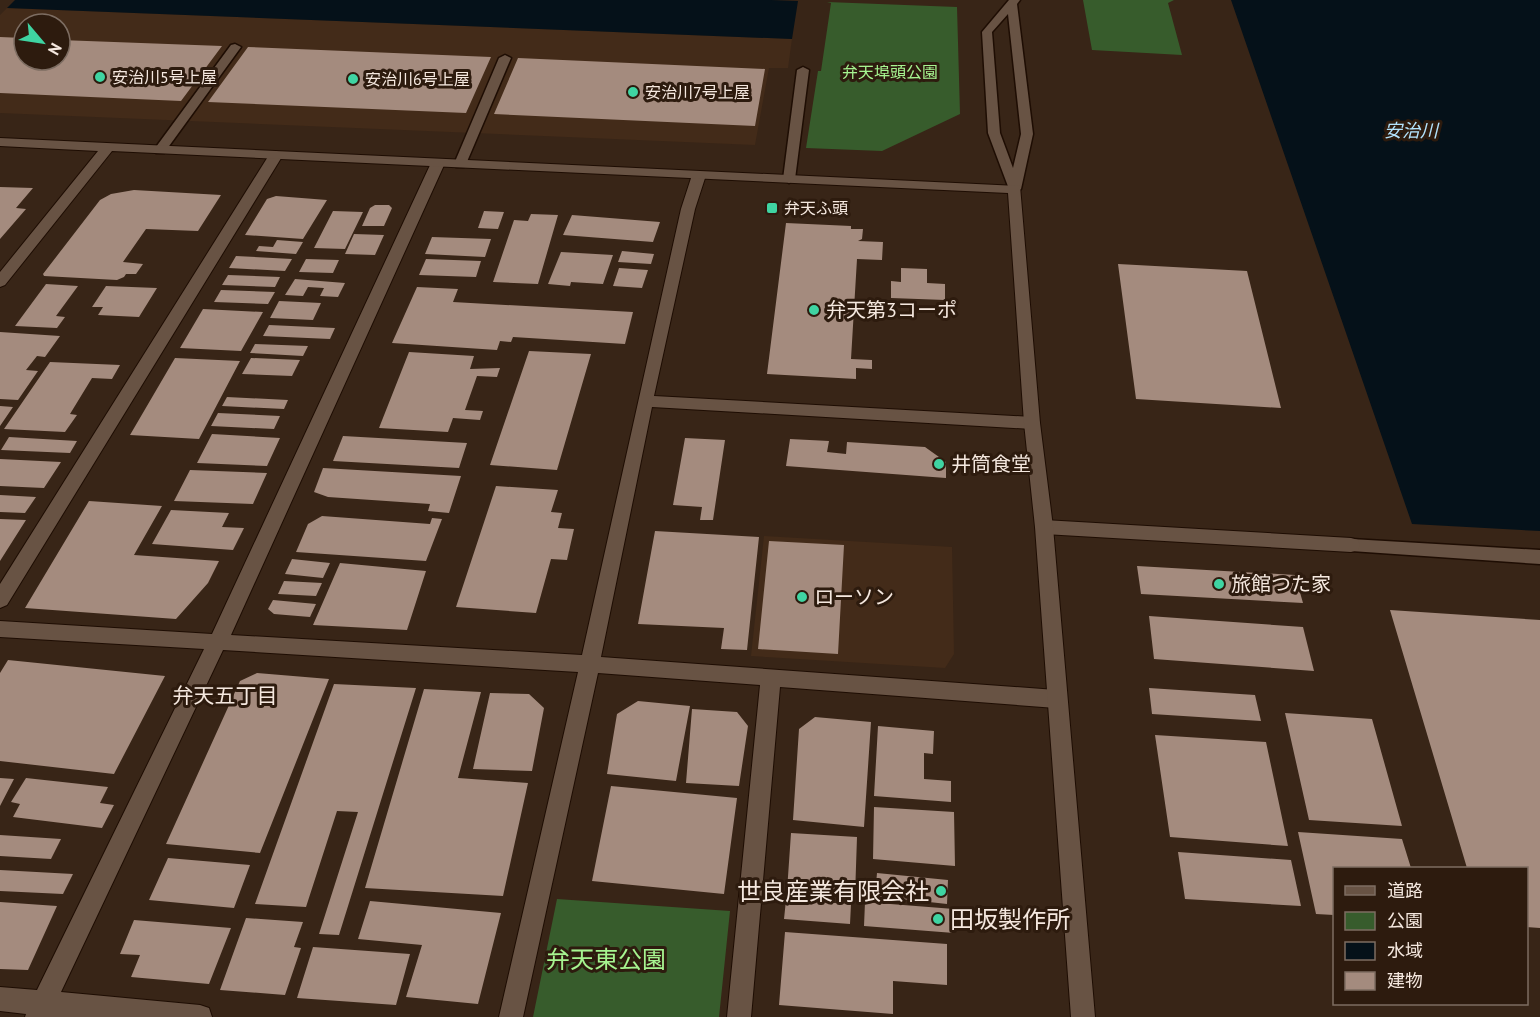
<svg xmlns="http://www.w3.org/2000/svg" width="1540" height="1017" viewBox="0 0 1540 1017" font-family="'PT Sans','Noto Sans JP',sans-serif">
<style>
.built{fill:#432b19;fill-rule:evenodd}
.green{fill:#375c2c}
.water{fill:#051119}
.building{fill:#a48b7e}
.lines{fill:none;stroke-linecap:round;stroke-linejoin:round}
.lane-casing{stroke:#1e0d03;stroke-width:3}
.street-casing{stroke:#1e0d03;stroke-width:2}
.secondary-casing{stroke:#1e0d03;stroke-width:2}
.lane{fill:#685344;fill-rule:evenodd}
.street{fill:#685344;fill-rule:evenodd}
.secondary{fill:#685344;fill-rule:evenodd}
.poi-dot{fill:#3fd4a2;stroke:#2d1b0e;stroke-width:2}
.labels{text-anchor:middle;dominant-baseline:central;stroke-width:6;stroke-linejoin:round;paint-order:stroke}
.far-park-label{font-size:16px;fill:#a6f490;stroke:#2d1b0e}
.far-poi-label{font-size:16px;fill:#f5e8df;stroke:#2d1b0e;text-anchor:start}
.far-water-label{font-size:18px;font-style:italic;fill:#b3e3fd;stroke:#2d1b0e}
.poi-label{font-size:20px;fill:#f5e8df;stroke:#2d1b0e;text-anchor:start}
.neighbourhood-label{font-size:21px;fill:#f5e8df;stroke:#2d1b0e}
.near-poi-label{font-size:24px;fill:#f5e8df;stroke:#2d1b0e;text-anchor:end}
.near-park-label{font-size:24px;fill:#a6f490;stroke:#2d1b0e}
</style>
<rect width="100%" height="100%" fill="#382517"/>
<path class="built" d="M7,8L792,39L788,68H769L755,145L0,113V15ZM24,24H60V60H24Z
M764,536L952,547L954,654L945,668L751,656Z"/>
<path class="green" d="M1083,0H1174L1168,3L1182,55L1092,50Z
M827,2L957,7L960,114L882,151L806,148L818,71H821L831,3Z
M557,899L730,911L719,1017H533Z"/>
<path class="water" d="M15,0H771L798,1L792,39L7,8Z
M1231,0H1540V531L1412,524Z"/>
<path class="building" d="M0,37L24,38V60H60V40L222,46L181,101L0,93Z
M248,47L491,57L466,113L208,102Z
M518,58L765,69L755,126L494,114Z
M0,187L33,188L16,208L26,209L0,239Z
M134,190L221,195L198,231L146,229L123,262L143,264L136,274H126L124,277L117,280L44,276L43,274L100,200L111,194Z
M276,196L327,200L303,239L245,235L267,199Z
M375,205H389L392,208L384,226H362L370,208Z
M333,211L363,212L345,249L314,248Z
M484,211L504,212L498,229L478,228Z
M531,214L558,215L538,284L493,282L514,220L528,221Z
M572,215L660,222L653,242L563,235Z
M786,223L851,226V229H863L862,239L858,241L883,242L882,260L857,259L851,359L872,360V369L856,368V379L767,374Z
M354,234L384,235L375,255L345,254Z
M432,237L491,239L485,257L425,254Z
M277,240L303,242L296,254L256,251L259,246L273,247Z
M622,251L654,254L651,264L618,262Z
M561,252L613,255L603,284L571,282L570,286L548,284Z
M236,256L292,259L285,271L229,268Z
M306,259L339,260L333,273L299,272Z
M426,259L481,261L476,277L419,275Z
M1118,264L1247,271L1281,408L1136,399Z
M619,268L648,270L642,288L613,286Z
M901,268L927,269V283L945,284V300L891,298V281L901,282Z
M228,275L280,277L275,287L222,285Z
M295,279L345,283L338,297L320,296L324,288L308,287L303,296L285,295Z
M46,284L78,286L56,316L65,317L57,328L15,326Z
M106,286L157,288L139,317L98,315L103,307H92Z
M417,287L458,289L453,302L633,312L625,344L513,337L511,342L500,341L497,350L392,343Z
M221,290L275,292L268,304L214,302Z
M279,301L321,303L313,320L270,318Z
M203,309L263,312L241,351L180,348Z
M269,325L335,328L330,339L263,336Z
M0,332L60,336L45,357L37,356L26,370L38,371L18,400L0,399Z
M255,344L308,346L303,356L250,353Z
M529,351L591,354L557,470L490,465Z
M409,352L474,356L470,369L500,368L497,377L477,376L465,410L483,411L480,420L453,418L448,432L379,428Z
M175,358L240,361L199,439L130,435Z
M251,358L300,360L292,376L242,374Z
M50,362L120,365L112,379L92,378L70,414L77,415L65,432L4,429Z
M227,397L288,400L284,409L222,406Z
M0,406L13,407L0,426Z
M218,413L280,416L274,429L211,426Z
M212,434L280,438L267,466L197,463Z
M343,436L467,443L459,468L333,461Z
M9,437L77,441L70,453L1,450Z
M685,438L725,440L713,520H700L702,507L673,505Z
M790,439L829,441L827,452L846,454L847,442L925,447L946,462V478L786,466Z
M0,459L61,462L44,488L0,486Z
M323,468L461,476L449,513L428,511L430,504L328,497L314,492Z
M190,470L267,473L253,504L174,501Z
M496,486L558,490L551,512L562,513L558,528L574,529L567,560L551,559L536,613L456,607Z
M0,495L36,497L25,513L0,512Z
M89,501L162,506L134,555L219,561L208,583L176,619L25,608Z
M171,510L229,513L222,527L244,528L233,550L152,544Z
M322,516L430,524L432,518L442,519L426,561L296,552L308,524Z
M0,519L26,520L0,561Z
M655,531L759,537L747,650L721,649L724,628L638,624Z
M769,541L844,545L838,654L758,649Z
M292,559L330,563L323,578L285,574Z
M340,563L426,571L407,630L313,625Z
M1137,566L1295,575L1303,603L1141,594Z
M284,581L322,583L316,596L278,594Z
M273,600L316,604L310,617L274,614L268,609Z
M1390,610L1540,620V928L1526,927V868H1467Z
M1149,616L1303,627L1314,671L1154,659Z
M8,660L165,676L114,774L0,761V673Z
M257,673L329,679L260,853L166,844L240,681Z
M334,684L416,688L339,935L319,934L358,812L337,811L306,907L255,904Z
M1149,688L1255,695L1261,721L1152,714Z
M424,689L481,692L458,778L528,783L503,896L365,888Z
M490,693L529,694L544,708L532,771L473,769Z
M638,701L690,706L676,781L607,774L617,714Z
M692,709L737,712L748,726L739,786L686,783Z
M1285,713L1372,719L1402,826L1309,820Z
M815,717L871,722L864,827L793,820L799,729Z
M878,726L934,731L933,754L924,753V779L951,781V802L874,796Z
M1155,735L1266,742L1288,846L1170,837Z
M0,778L14,779L0,806Z
M26,778L108,787L100,803L114,805L102,828L13,817L20,804L11,802Z
M611,786L737,798L724,894L592,881Z
M874,807L954,812L955,866L873,859Z
M1298,832L1402,839L1411,868H1334V915L1316,914Z
M791,833L857,837L855,896L787,891Z
M0,835L61,839L51,859L0,856Z
M1178,852L1291,860L1301,906L1185,899Z
M168,858L250,865L234,908L149,900Z
M0,870L73,874L63,894L0,891Z
M877,873L948,880L947,904L875,896Z
M786,900L851,904L850,924L784,919Z
M370,901L501,913L478,1004L406,997L422,945L358,939Z
M0,902L57,906L28,970L0,969Z
M865,902L954,909V933L864,926Z
M246,918L303,922L294,947L301,948L285,995L220,990Z
M134,920L231,928L209,984L131,977L140,955L120,954Z
M785,932L947,944V985L893,981V1014L779,1005Z
M313,947L410,954L396,1005L297,998Z"/>
<g class="lines">
<g class="lane-casing">
<path id="lane" d="M1009,0H1020L1017,4L1033,134L1021,189L1015,193L1009,189L988,133L982,32ZM1008,14L1021,134L1013,168L1000,133L992,32Z
M235,44L241,47L164,153H156L154,150L156,147L231,45Z
M505,55L511,58L466,164L464,167H456L454,164L499,58Z
M803,67L809,70L795,179L789,183L783,179L797,70Z
M1351,539L1540,550V564L1351,551L1345,550L1343,545L1345,540Z"/>
</g>
<g class="street-casing">
<path id="street" d="M276,151L283,155L7,605L0,608V584L269,155Z
M438,159L445,163L231,635L582,655L681,209L692,175L699,171L706,175L695,209L654,396L1032,417L1038,419L1040,423L1038,427L1032,429L652,407L601,657L1056,690L1063,693L1066,699L1063,705L1056,708L780,687L751,1017H727L760,685L598,673L523,1017H499L578,672L223,650L61,992L200,1005L209,1008L212,1017H25L26,1014L0,1011V987L37,990L204,649L0,637V621L212,634L431,163Z
M1044,520L1351,538L1358,540L1360,545L1358,550L1351,552L1044,534L1038,532L1035,527L1038,522Z"/>
</g>
<g class="secondary-casing">
<path id="secondary" d="M0,138L1020,186L1040,423L1053,527L1095,1017H1071L1035,527L1024,423L1008,193L112,151L5,285L0,287V272L98,151L0,146Z"/>
</g>
<use href="#lane" class="lane"/>
<use href="#street" class="street"/>
<use href="#secondary" class="secondary"/>
</g>
<g class="poi-dot">
<circle cx="100" cy="77" r="6"/>
<circle cx="353" cy="79" r="6"/>
<circle cx="633" cy="92" r="6"/>
<rect x="766" y="202" width="12" height="12" rx="3"/>
<circle cx="814" cy="310" r="6"/>
<circle cx="939" cy="464" r="6"/>
<circle cx="1219" cy="584" r="6"/>
<circle cx="802" cy="597" r="6"/>
<circle cx="941" cy="891" r="6"/>
<circle cx="938" cy="919" r="6"/>
</g>
<g class="labels">
<g class="far-park-label">
<text x="890" y="72">弁天埠頭公園</text>
</g>
<g class="far-poi-label">
<text x="112" y="77">安治川5号上屋</text>
<text x="365" y="79">安治川6号上屋</text>
<text x="645" y="92">安治川7号上屋</text>
<text x="784" y="208">弁天ふ頭</text>
</g>
<g class="far-water-label">
<text x="1411" y="130">安治川</text>
</g>
<g class="poi-label">
<text x="826" y="310">弁天第3コーポ</text>
<text x="951" y="464">井筒食堂</text>
<text x="1231" y="584">旅館つた家</text>
<text x="814" y="597">ローソン</text>
</g>
<g class="neighbourhood-label">
<text x="225" y="695">弁天五丁目</text>
</g>
<g class="near-poi-label">
<text x="929" y="891">世良産業有限会社</text>
<text x="950" y="919" text-anchor="start">田坂製作所</text>
</g>
<g class="near-park-label">
<text x="606" y="959">弁天東公園</text>
</g>
</g>
<rect x="1333" y="867" width="195" height="138" fill="#2d1b0e" stroke="#7d6d62" stroke-width="1.5"/>
<rect x="1345" y="886" width="30" height="9" fill="#685344" stroke="#7d6d62" stroke-width="1.5"/>
<text x="1387" y="897" font-size="18" fill="#f5e8df">道路</text>
<rect x="1345" y="912" width="30" height="18" fill="#375c2c" stroke="#7d6d62" stroke-width="1.5"/>
<text x="1387" y="927" font-size="18" fill="#f5e8df">公園</text>
<rect x="1345" y="942" width="30" height="18" fill="#051119" stroke="#7d6d62" stroke-width="1.5"/>
<text x="1387" y="957" font-size="18" fill="#f5e8df">水域</text>
<rect x="1345" y="972" width="30" height="18" fill="#a48b7e" stroke="#7d6d62" stroke-width="1.5"/>
<text x="1387" y="987" font-size="18" fill="#f5e8df">建物</text>
<g transform="translate(42 42) rotate(119)"><circle r="28" fill="#2d1b0e" stroke="#7d6d62" stroke-width="1.5"/>
<path d="M0-4.5L10 22L0 15L-10 22Z" fill="#3fd4a2"/>
<text y="-9" font-size="16" font-weight="bold" text-anchor="middle" fill="#f5e8df">N</text>
</g>
</svg>
